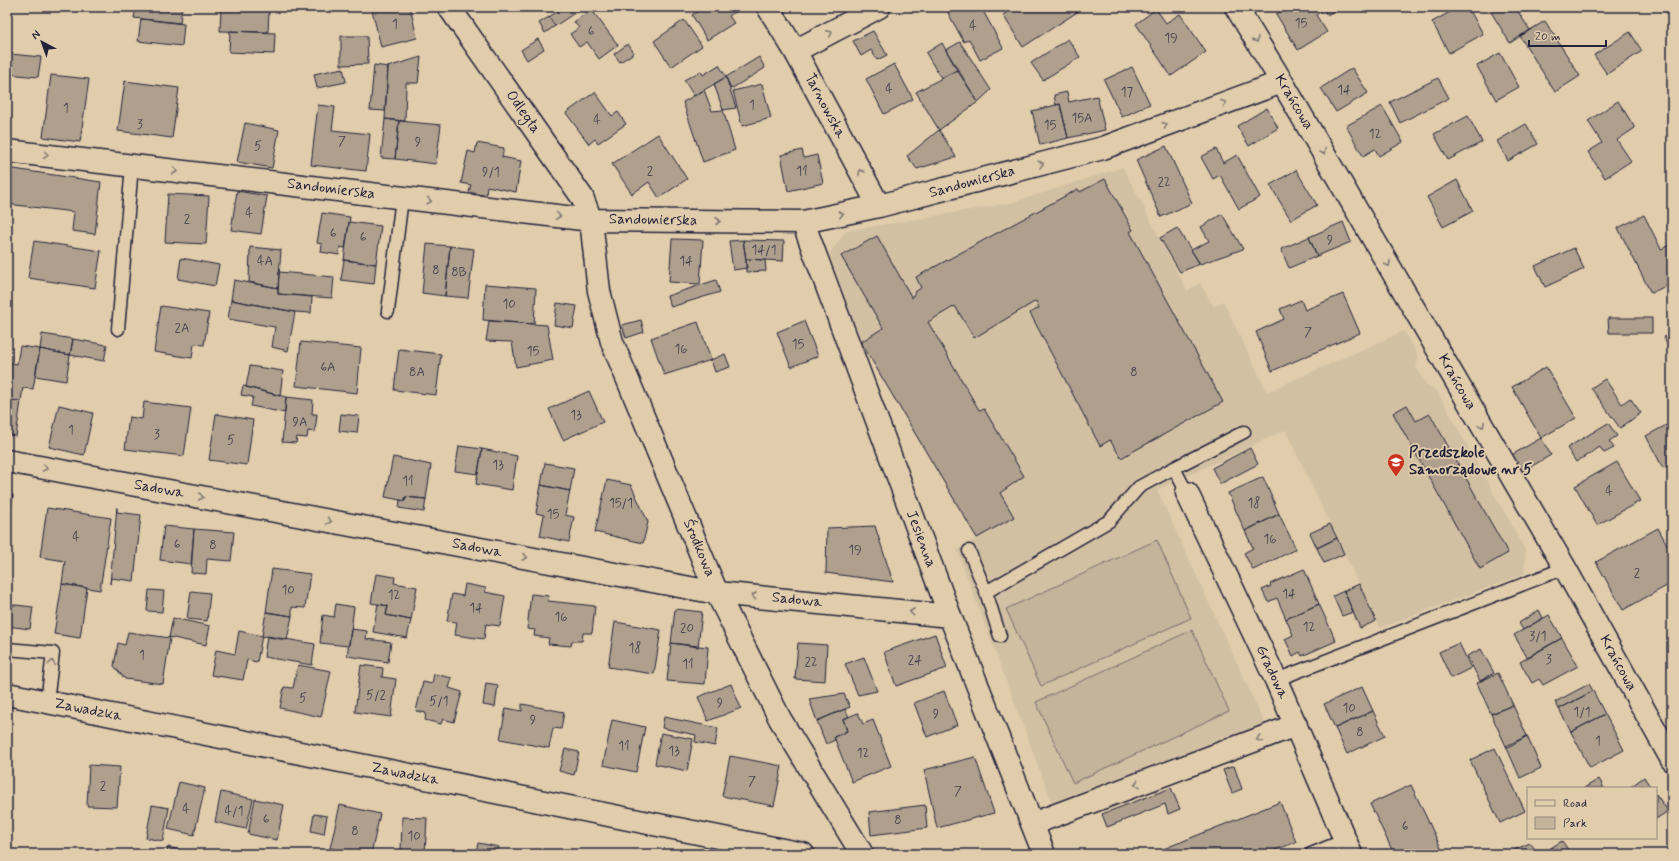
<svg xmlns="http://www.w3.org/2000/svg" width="1679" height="861" viewBox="0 0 1679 861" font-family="Mynerve,sans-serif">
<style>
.built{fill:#d2c0a3}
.green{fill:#c5b49c;stroke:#746b6c}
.building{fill:#afa08e;stroke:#22223b}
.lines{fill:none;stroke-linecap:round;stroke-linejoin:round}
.service-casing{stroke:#22223b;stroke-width:15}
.minor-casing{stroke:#22223b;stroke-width:25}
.service{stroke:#e1cdac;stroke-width:12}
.minor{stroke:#e1cdac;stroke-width:22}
.oneway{stroke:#827874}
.labels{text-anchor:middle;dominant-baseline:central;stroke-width:3.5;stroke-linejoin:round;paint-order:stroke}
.number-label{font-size:13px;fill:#454250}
.street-label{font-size:15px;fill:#22223b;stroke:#e1cdac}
.poi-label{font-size:15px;font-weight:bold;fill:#22223b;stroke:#e1cdac;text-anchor:start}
</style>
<rect width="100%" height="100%" fill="#e1cdac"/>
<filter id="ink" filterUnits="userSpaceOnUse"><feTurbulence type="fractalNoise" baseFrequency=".025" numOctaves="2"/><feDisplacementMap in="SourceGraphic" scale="8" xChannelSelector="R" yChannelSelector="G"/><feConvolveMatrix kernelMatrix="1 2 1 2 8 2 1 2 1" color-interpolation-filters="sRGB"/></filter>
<g filter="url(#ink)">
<path class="built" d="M1123,167L1187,291L1200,283L1214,307L1223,301L1267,392L1404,331L1419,357L1416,367L1427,385L1437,391L1526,551L1524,574L1380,628L1285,430L1157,490L1265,724L1052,803L957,550L977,538L861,342L829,254L846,231L1011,203Z"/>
<path class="green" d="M1157,540L1191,618L1041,686L1006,609Z
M1192,630L1229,711L1073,783L1036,702Z"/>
<path class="building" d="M136,7H182L180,23L134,18Z
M212,7H256V9Z
M385,7H410L417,38L381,47L372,10Z
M564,7L582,8L555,26L549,17Z
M705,7H743L729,16L734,23L707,40L692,15Z
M959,7H981L1003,48L980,60L969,39L964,42L948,13Z
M1015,7H1085L1023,47L1003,15Z
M1288,7H1322L1324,9L1316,15L1327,32L1298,50L1276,14Z
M1322,7H1342L1327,15Z
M1459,7H1468L1483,34L1449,53L1432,22Z
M1488,7H1515L1530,30L1510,43Z
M221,8L269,10L268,32L220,31Z
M591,9L618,45L599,59L587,42L579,47L570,34L579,28L574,22Z
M1156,9L1166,23L1180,14L1206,52L1171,76L1136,24Z
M549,17L555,26L545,33L539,23Z
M141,19L184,24L182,46L138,41Z
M684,20L702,46L671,67L654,41Z
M1545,21L1580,76L1555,92L1520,36Z
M230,31L275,33L274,54L229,52Z
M873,31L887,55L877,60L871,50L861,56L853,41Z
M1630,32L1642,51L1607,74L1594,55Z
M341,36H367L368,64L341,65Z
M538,39L544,49L527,60L521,50Z
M1068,39L1080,57L1043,80L1031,63Z
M960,42L991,90L978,102L946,50Z
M942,43L957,70L941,78L926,53Z
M628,44L634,53L620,62L614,54Z
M1500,53L1519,87L1496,100L1477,66Z
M10,54L41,57L38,77L8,74Z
M421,57L418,83H406L405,121L385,119L388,67Z
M759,57L765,68L731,89L726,77Z
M894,64L913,99L884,114L866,79Z
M374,65L388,67L385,111L370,110Z
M719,65L726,77L694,96L684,80L701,71L703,75Z
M1132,67L1150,104L1122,117L1104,80Z
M343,68L346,82L317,88L314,74Z
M1352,68L1368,93L1336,112L1321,88Z
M957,70L978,102L939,130L916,92Z
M51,75L89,79L80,142L43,137Z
M726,77L736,108L723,110L714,84Z
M1438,78L1449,98L1400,123L1390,102Z
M125,81L179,88L172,138L118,131Z
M762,84L771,118L742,126L733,91Z
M704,90L712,111L723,110L735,150L703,162L683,102Z
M595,92L612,116L618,112L626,124L598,143L595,139L589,144L566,113Z
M1067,92L1069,102L1097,96L1105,130L1068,138L1060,104L1056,105L1054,95Z
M1618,101L1635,128L1617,140L1631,161L1605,178L1588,152L1602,143L1588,121Z
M1060,104L1068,138L1040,145L1032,111Z
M318,105L335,107L332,130L370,134L366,171L311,165Z
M1382,106L1403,142L1379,156L1375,149L1363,156L1346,126Z
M1267,108L1278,128L1249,146L1237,126Z
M1468,116L1482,142L1448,160L1434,134Z
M385,119L399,121L395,159L381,158Z
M399,121L441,125L436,164L395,159Z
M245,123L279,130L272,168L237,162Z
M1526,124L1538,144L1508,161L1497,141Z
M939,130L956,157L917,169L907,156Z
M658,134L687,179L659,198L649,182L632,194L612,164Z
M477,143L504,148L502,157L521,161L516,192L487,186L486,196L469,192L471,185L461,183L468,151L475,153Z
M1166,146L1192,203L1161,217L1136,160Z
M1216,149L1223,163L1237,155L1260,197L1239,209L1220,175L1213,179L1201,157Z
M802,150L804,158L817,155L823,183L788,191L781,155Z
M7,168L101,182L95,234L72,231L74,212L7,204Z
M1296,170L1317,205L1291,220L1270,185Z
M1105,179L1133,230L1130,232L1223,402L1121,458L1110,440L1100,446L1030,313L1039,308L1036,301L974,338L955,306L928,322L979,410L984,409L1024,476L1000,493L1014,517L977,538L861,342L883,328L841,256L877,236L912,298L915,292L921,288L916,277L1078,189L1080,192Z
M1457,180L1473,211L1443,227L1427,197Z
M237,191L267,196L261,234L231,230Z
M168,194L209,196L206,244L165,242Z
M322,213L350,217L345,248L340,247L339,255L321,252L322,244L317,243Z
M1222,214L1243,249L1200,264L1191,250L1209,241L1201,227Z
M1644,215L1661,249L1672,244V283L1651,293L1618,228Z
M349,222L381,226L376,264L344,260Z
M1343,222L1351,242L1317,256L1309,237Z
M1177,228L1200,264L1180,272L1160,238Z
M1309,237L1317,256L1289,268L1281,249Z
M672,239L703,240L700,284L669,282Z
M743,240L784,241L783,261L746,259Z
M743,240L747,268L733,270L729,241Z
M34,241L101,251L95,288L28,278Z
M427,244L450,246L445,296L422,293Z
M450,246L474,249L468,298L445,296Z
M250,247L281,250L278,288L249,282Z
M1574,248L1584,269L1545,287L1535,266Z
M181,258L219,265L215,286L178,279Z
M746,259L765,260L766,271L746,272Z
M344,260L376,264L374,284L341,280Z
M279,272L334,277L332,298L278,294Z
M234,280L278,288V294L312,297L311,313L295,312L231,300Z
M716,280L720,292L671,307L667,296Z
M485,284L536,288L534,324L483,320Z
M1343,294L1360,333L1272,371L1256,332L1284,319L1280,309L1301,300L1305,310Z
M231,300L295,312L288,351L272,347L275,327L228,319Z
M557,303L577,306L573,328L554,325Z
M161,306L209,313L204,345L194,344L192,358L154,352Z
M1608,318H1652V333H1609Z
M641,320L644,332L626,338L622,325Z
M489,321L547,325L553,360L516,367L512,342L486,341Z
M804,321L818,356L791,367L777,332Z
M698,322L711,360L664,375L651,338Z
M1672,333V351L1670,352L1664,337Z
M42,334L73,339L70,355L40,349Z
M73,339L107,345L104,361L70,355Z
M301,342L361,348L357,393L296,386Z
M20,346L40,349L33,389L23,388L21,401L7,400V362L17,364Z
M40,349L70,355L66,381L35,376Z
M399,349L441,354L436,395L394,390Z
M725,354L730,367L715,372L711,360Z
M250,366L283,371L280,396L246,387Z
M1546,367L1576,418L1541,438L1512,387Z
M1605,379L1622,404L1630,398L1641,413L1620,428L1591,388Z
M243,386L286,397L285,413L251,406L253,397L241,395Z
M589,391L603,422L563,440L549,409Z
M286,397L313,400L312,414H317L315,432L308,431L307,438L297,437L296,443L282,442Z
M7,400L21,401L16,436L7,435Z
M144,402L191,408L184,456L125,449L129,417L142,419Z
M59,405L93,413L84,455L49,447Z
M1407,405L1416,421L1430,414L1508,553L1480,569L1393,413Z
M216,414L253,420L247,465L209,460Z
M341,414L359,416L357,433L339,431Z
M1672,422V464L1663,468L1646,436Z
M1608,423L1617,436L1609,441L1614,448L1604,453L1600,447L1576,462L1567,448Z
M1541,438L1551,455L1520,473L1510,456Z
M459,446L482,449L478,474L455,471Z
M1250,448L1258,464L1220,484L1212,468Z
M482,449L517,456L512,490L476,484Z
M393,457L431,465L426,499L405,497V501L385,497Z
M1617,462L1640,501L1597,525L1575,486Z
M545,463L574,468L570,491L541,485Z
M1263,477L1279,514L1245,531L1228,493Z
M607,480L631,485L648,522L643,543L595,532Z
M541,485L570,491L565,515L574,517L569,542L540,536L544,515L536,513Z
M7,495H13L9,530L7,529Z
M405,497L426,499L424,512L399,508L400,500L405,501Z
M117,507V512L141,515L134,581L111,578L110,584Z
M47,508L111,518L100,590L62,584L65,561L40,557Z
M1279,514L1296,549L1253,570L1244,553L1253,548L1245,531Z
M1330,524L1337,538L1317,548L1310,533Z
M164,526L194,529L191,564L160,560Z
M875,526L893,582L826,573L827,528Z
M1658,528L1672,554V583L1623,610L1596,562Z
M194,529L234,532L231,561L207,559L206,574L191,573Z
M1337,538L1344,554L1324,563L1317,548Z
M272,569L310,574L305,608L292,607V616L266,612Z
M1304,569L1319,604L1286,619L1277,598L1268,602L1262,590L1271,586L1270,584Z
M376,574L395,577L394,583L417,587L411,620L386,615L388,606L371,603Z
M62,584L87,588L80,638L54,634Z
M465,584L486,588L485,592L505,596L500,626L486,624L484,639L455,635L457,622L447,621L452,594L463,596Z
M1359,584L1376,621L1360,628L1344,591Z
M149,590L164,591L162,612L147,611Z
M191,591L210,593L207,621L187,619Z
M1344,591L1353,612L1342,616L1333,596Z
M531,594L549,596L548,601L595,606L592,633H583L582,641H572L571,646L548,644L549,638L534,636L535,630L527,629Z
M7,604L33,607L30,629L7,626Z
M336,604L354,607L349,646L320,643L323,615L334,617Z
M378,604L388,606L386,615L411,620L407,638L373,632Z
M1319,604L1336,641L1302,656L1300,652L1293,656L1285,639L1293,635L1286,619Z
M675,609L702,612L698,647L671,643Z
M1539,610L1543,618L1523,630L1519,623Z
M266,612L292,616L287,640L262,636Z
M1549,615L1562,638L1527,657L1514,635Z
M173,618L210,626L206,645L169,637Z
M615,622L661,630L654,674L608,667Z
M351,629L367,631L366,639L391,642L388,662L347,656Z
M239,631L262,636L257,662L247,660L243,680L211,675L216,650L235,654Z
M128,632L170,638L163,684L125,679L114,666L118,643L125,645Z
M935,634L947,668L896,686L884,652Z
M267,636L315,644L312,665L264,657Z
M1562,638L1578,666L1543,685L1539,679L1532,683L1520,662Z
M671,643L708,647L705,684L667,681Z
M798,643L827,645L825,681L795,679Z
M1459,643L1471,668L1451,678L1439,652Z
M1481,649L1494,673L1480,681L1467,656Z
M864,657L877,691L858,695L845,664Z
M298,665L331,671L321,717L280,708L284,687L293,688Z
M361,665L383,668L382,677L396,679L391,717L355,712Z
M1498,673L1513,705L1491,714L1477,683Z
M434,674L452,678L449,688L462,692L454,722L443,719L441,724L425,720L426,713L416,711L423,682L432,684Z
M486,683L498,685L495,707L483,705Z
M731,684L741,708L708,721L698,697Z
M1589,684L1593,691L1559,709L1555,702Z
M1362,687L1373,711L1335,728L1324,704Z
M944,691L957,725L927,737L914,703Z
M1593,691L1605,714L1571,732L1559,709Z
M844,694L850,707L817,721L809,699Z
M522,704L564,712L561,729L553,728L549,748L500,739L506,708L522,711Z
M1513,705L1527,736L1506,746L1491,714Z
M845,709L849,717L843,719L847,731L834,737L835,740L826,744L817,721Z
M1373,711L1385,736L1347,754L1335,728Z
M858,713L863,724L873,720L891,766L852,782L834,737L847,731L843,719Z
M1605,714L1624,750L1590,768L1571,732Z
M664,717L718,728L715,746L695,742L696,735L662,728Z
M612,720L645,727L636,772L603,765Z
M661,733L693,739L687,771L655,764Z
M1527,736L1541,768L1520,778L1506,746L1508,747Z
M1495,748L1525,811L1500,823L1470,760Z
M565,749L579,752L574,775L559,771Z
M730,756L782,766L774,806L722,796Z
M975,757L994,813L937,828L924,770Z
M89,765L120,767L117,807L87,806Z
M1234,766L1242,789L1232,793L1223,770Z
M1644,777L1651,788H1629Z
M1599,779L1604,788H1584Z
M179,782L205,788L194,835L168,829Z
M1411,785L1441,848L1429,854H1394L1370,804Z
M1171,788L1180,809L1168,814L1165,804L1107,827L1102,814Z
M221,792L253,799L246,829L215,822Z
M1656,794L1668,811L1656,819Z
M255,799L284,805L277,840L248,834Z
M1280,802L1296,842L1265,854H1151Z
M152,805L169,808L163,841L146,838Z
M340,805L380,814L371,854H355L330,848Z
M925,805L927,828L871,835L869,812Z
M314,814L327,816L324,834L311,831Z
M402,817L427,818L425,854H401Z
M1562,841L1571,854H1541Z
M478,843L499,847L498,854H476Z
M1530,843L1539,854H1505Z
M168,847L198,854H167Z
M337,850L355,854H336Z"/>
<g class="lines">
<g class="service-casing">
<path id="service" d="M388,311L402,198
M118,329L132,166
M1174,468L1244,432
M969,551L986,592
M1000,636L986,592L1109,521L1139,487L1174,468L1187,493
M7,649L53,653L47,702
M1276,680L1565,568
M1311,854L1345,840"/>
</g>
<g class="minor-casing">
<path id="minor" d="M449,7L582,197L591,220L599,291L612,342L717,593L780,719L862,854
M768,7L795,51L879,206
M1236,7L1282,82L1565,568L1672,760
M795,51L879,7
M7,151L591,220L803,222L879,206L1103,148L1282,82
M803,222L950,616L1044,854
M7,461L717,593L950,616
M1187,493L1276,680L1351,854
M7,694L803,854
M1032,824L1296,725"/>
</g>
<use href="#service" class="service"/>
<use href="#minor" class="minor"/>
</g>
<defs><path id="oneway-chevron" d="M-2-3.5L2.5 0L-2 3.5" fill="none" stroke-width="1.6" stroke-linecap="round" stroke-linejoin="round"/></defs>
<g class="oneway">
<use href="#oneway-chevron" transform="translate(830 33) rotate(-28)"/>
<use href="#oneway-chevron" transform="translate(1256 40) rotate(58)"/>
<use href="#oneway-chevron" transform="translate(1224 103) rotate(-20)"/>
<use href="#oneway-chevron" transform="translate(1165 125) rotate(-21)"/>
<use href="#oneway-chevron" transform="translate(1323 152) rotate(60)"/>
<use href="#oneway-chevron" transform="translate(46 155) rotate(7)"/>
<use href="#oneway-chevron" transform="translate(1041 164) rotate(-14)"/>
<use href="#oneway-chevron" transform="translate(175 171) rotate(7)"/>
<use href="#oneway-chevron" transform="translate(861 172) rotate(-118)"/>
<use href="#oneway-chevron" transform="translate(429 201) rotate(7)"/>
<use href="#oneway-chevron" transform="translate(841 214) rotate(-11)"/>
<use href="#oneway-chevron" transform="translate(558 216) rotate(7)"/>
<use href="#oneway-chevron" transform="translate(718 221)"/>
<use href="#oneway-chevron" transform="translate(1388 264) rotate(60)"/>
<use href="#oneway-chevron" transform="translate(1482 425) rotate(60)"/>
<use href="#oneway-chevron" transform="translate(45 468) rotate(10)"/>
<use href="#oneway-chevron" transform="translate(201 497) rotate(10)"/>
<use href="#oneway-chevron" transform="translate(329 521) rotate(10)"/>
<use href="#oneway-chevron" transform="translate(525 557) rotate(11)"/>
<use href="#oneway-chevron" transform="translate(754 596) rotate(-174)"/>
<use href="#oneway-chevron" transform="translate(912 612) rotate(-174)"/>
<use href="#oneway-chevron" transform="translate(52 663) rotate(-83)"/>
<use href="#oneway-chevron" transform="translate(1259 739) rotate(159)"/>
<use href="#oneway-chevron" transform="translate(1137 784) rotate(159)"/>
</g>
</g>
<defs>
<g id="school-pin" transform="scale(0.9)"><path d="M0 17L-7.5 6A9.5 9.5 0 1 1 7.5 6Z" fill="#c8321e" stroke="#e1cdac"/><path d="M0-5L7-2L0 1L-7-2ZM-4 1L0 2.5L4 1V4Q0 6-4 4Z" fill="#fff"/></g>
</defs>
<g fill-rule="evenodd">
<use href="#school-pin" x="1396" y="462"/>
</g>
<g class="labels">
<g class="number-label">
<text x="1301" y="23">15</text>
<text x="395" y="24">1</text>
<text x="973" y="26">4</text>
<text x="591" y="31">6</text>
<text x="1171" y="38">19</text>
<text x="889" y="89">4</text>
<text x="1344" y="90">14</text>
<text x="1127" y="92">17</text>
<text x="752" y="105">1</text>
<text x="66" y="108">1</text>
<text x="1082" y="118">15A</text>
<text x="597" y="120">4</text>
<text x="140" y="124">3</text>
<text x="1050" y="125">15</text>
<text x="1375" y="134">12</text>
<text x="342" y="141">7</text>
<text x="418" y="142">9</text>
<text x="258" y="146">5</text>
<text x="650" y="171">2</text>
<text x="802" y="171">11</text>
<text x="491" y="172">9/1</text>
<text x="1164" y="182">22</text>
<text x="249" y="213">4</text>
<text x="187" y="219">2</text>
<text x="333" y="233">6</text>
<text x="363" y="237">6</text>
<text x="1330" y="240">9</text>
<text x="764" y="250">14/1</text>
<text x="265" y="261">4A</text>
<text x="686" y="261">14</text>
<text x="436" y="270">8</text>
<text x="459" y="272">8B</text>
<text x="509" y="304">10</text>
<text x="182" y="328">2A</text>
<text x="1308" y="332">7</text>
<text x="798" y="344">15</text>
<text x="681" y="349">16</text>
<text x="533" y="351">15</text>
<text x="328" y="367">6A</text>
<text x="417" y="372">8A</text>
<text x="1134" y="372">8</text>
<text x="576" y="415">13</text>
<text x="300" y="422">9A</text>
<text x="71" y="430">1</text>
<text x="157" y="434">3</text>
<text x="231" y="440">5</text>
<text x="498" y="465">13</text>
<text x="408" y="481">11</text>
<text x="1609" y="491">4</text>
<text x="621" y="503">15/1</text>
<text x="1254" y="503">18</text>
<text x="553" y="514">15</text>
<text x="76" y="537">4</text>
<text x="1270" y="539">16</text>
<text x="177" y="544">6</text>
<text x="213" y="545">8</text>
<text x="855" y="550">19</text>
<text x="1637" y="573">2</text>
<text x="288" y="590">10</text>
<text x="1289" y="594">14</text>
<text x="394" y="595">12</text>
<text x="476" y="608">14</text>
<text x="561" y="617">16</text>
<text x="1309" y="627">12</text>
<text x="687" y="628">20</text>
<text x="1538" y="636">3/1</text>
<text x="635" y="648">18</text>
<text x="142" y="655">1</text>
<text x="1549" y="659">3</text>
<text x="915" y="660">24</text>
<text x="811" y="662">22</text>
<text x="688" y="664">11</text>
<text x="376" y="695">5/2</text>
<text x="303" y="698">5</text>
<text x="439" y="701">5/1</text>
<text x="720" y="703">9</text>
<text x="1349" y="708">10</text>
<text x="1582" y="712">1/1</text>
<text x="936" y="714">9</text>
<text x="533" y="720">9</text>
<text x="1360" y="732">8</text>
<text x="1598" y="741">1</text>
<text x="624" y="746">11</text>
<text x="674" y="751">13</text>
<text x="863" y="753">12</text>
<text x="752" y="781">7</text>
<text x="103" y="786">2</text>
<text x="958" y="791">7</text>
<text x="186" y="809">4</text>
<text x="234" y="811">4/1</text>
<text x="266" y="819">6</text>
<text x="898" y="820">8</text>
<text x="1405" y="826">6</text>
<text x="355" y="831">8</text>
<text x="414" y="836">10</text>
</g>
<g class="street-label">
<text transform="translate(1294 102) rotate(59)">Krańcowa</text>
<text transform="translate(825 106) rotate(62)">Tarnowska</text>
<text transform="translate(523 112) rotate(55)">Odległa</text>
<text transform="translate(972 182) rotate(-15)">Sandomierska</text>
<text transform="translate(331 189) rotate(7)">Sandomierska</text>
<text transform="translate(653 220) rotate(1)">Sandomierska</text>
<text transform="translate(1457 382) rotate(60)">Krańcowa</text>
<text transform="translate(159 489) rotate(10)">Sadowa</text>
<text transform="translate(921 539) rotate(69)">Jesienna</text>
<text transform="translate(477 548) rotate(11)">Sadowa</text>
<text transform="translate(699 548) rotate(67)">Środkowa</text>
<text transform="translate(797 600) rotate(6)">Sadowa</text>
<text transform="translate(1618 663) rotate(61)">Krańcowa</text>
<text transform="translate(1272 672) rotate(65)">Gradowa</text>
<text transform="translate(88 710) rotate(11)">Zawadzka</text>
<text transform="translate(405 774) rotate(11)">Zawadzka</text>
</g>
<g class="poi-label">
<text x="1409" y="453">Przedszkole<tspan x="1409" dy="17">Samorządowe nr 5</tspan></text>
</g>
</g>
<rect width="1679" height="861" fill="none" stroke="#e1cdac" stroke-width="24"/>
<rect x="12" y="12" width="1655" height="837" fill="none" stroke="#22223b" stroke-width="1.5" filter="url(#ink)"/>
<rect x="1527" y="787" width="130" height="52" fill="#e1cdac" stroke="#95897f"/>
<rect x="1535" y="800" width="20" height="6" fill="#e1cdac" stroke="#95897f"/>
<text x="1563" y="807" font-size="12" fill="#22223b">Road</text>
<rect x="1535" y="817" width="20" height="12" fill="#c5b49c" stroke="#95897f"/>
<text x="1563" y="827" font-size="12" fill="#22223b">Park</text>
<g transform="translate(42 42) rotate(319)" stroke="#e1cdac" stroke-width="3" paint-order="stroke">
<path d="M0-3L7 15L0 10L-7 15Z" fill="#22223b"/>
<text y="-6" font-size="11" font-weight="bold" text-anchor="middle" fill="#22223b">N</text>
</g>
<path d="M1529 40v6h77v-6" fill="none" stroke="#22223b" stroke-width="2"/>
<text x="1535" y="40" font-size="12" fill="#22223b" stroke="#e1cdac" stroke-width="3" paint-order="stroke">20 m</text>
</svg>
